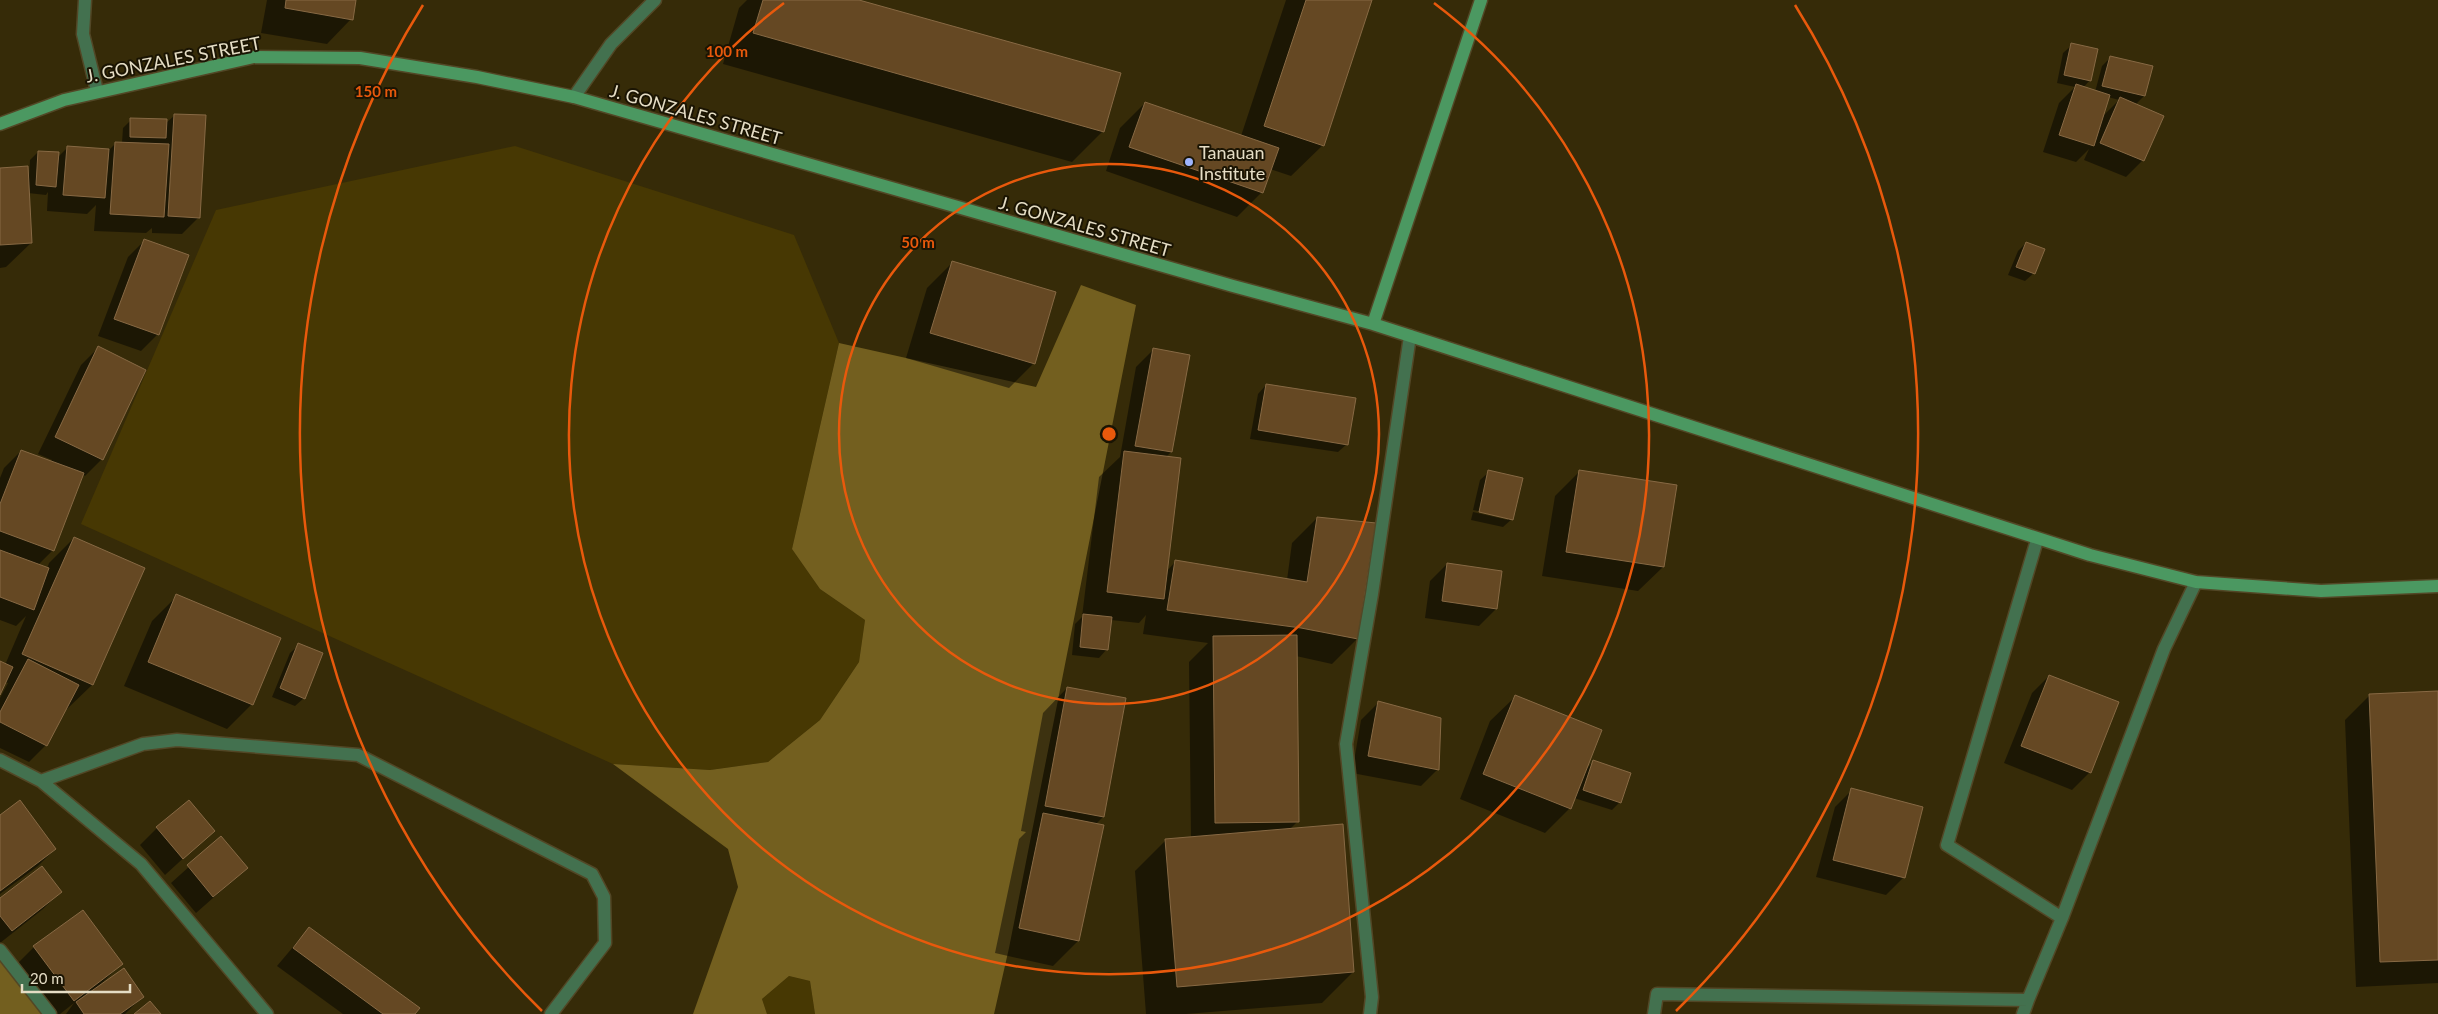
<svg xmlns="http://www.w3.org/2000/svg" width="2438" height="1014" viewBox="0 0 2438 1014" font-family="Lato,sans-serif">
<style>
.green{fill:#473803}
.forest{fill:#735f1f}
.shadow{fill:#0007;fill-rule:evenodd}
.building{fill:#654823;stroke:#876944}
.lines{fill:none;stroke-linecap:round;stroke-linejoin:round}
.lane-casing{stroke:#524726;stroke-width:15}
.street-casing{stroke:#524726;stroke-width:15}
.secondary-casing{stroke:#524726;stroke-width:15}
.lane{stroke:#43714f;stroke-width:12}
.street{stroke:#43714f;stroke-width:12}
.secondary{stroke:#4b9861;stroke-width:12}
.ring{fill:none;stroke:#e8590c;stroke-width:2.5}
.poi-dot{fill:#9eb4fd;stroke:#1a1403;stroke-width:2}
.labels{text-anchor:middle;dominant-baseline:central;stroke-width:4;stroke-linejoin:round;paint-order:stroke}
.street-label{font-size:18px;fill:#e5ddc5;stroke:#1a1403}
.poi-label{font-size:18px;fill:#e5ddc5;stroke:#1a1403;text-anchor:start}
.centre{fill:#e8590c;stroke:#1a1403;stroke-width:2.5}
.ring-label{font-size:15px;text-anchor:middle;font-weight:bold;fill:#e8590c;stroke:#1a1403;stroke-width:4;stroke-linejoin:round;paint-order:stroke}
</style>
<rect width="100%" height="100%" fill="#362b08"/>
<path class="green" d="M515,146L794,235L839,343L792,549L820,589L865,620L859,662L820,720L768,762L710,770L613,764L81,524L216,210Z
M789,976L810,981L815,1014H767L762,999Z"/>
<path class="forest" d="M1081,285L1136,305L1009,948L994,1014H815L810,981L789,976L762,999L767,1014H693L738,887L728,849L613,764L710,770L768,762L820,720L859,662L865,620L820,589L792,549L839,343L1036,387Z
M0,950L50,1014H0Z"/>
<path class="shadow" d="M267,0H355L351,19L327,44L261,33Z
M747,0H855L1103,131L1072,162L723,64L739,8Z
M1286,0H1371L1323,145L1291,176L1270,169L1262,192L1237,217L1106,171L1120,128L1145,103L1241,136Z
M2072,45L2090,80L2083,88L2095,92L2102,66L2110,58L2144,96L2135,105L2143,160L2126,177L2084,160L2089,149L2076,162L2043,152L2059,103L2075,87L2057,83L2063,53ZM2108,97L2119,100L2101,118Z
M175,115L199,217L182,234L152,233V228L146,233L94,231L96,205L87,214L47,211L48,192L46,195L28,193L31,243L6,267L0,268V170L29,178L30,160L38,152L57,158L68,147L109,150L116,143H122L123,128L131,120L165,124Z
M145,240L158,334L141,351L98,336L128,257Z
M2026,243L2034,273L2025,281L2008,275L2018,251Z
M952,263L1034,363L1009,388L906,358L927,288Z
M98,348L102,459L85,476L82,474L53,550L38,565L47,569L49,563L74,538L143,568L92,685L67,709L65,708L46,745L29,762L0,748V698L8,683L5,682L0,692V663L5,665L26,616L16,626L0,620V478L4,468L21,451L51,462L52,460L38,454L81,365Z
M1153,350L1171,452L1166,457L1167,571L1175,562L1287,580L1292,543L1317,518L1374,524L1357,639L1332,664L1296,656L1298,821L1289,830L1353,972L1322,1003L1186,1014H1146L1135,871L1166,840L1191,838L1189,662L1208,643L1143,634L1146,615L1139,623L1111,620L1107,649L1099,658L1072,655L1075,624L1082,617L1099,477L1120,457L1136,367Z
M1266,385L1347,444L1338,452L1250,439L1258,394Z
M1580,471L1663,567L1638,591L1542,576L1555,496Z
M1489,472L1512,519L1503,527L1471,520L1473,512L1508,520V517L1473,510L1480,480Z
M1447,564L1496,609L1479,626L1425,618L1430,581Z
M177,596L279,639L251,705L227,729L124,686L152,621Z
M299,645L304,698L295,706L272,697L290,653Z
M2049,676L2117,703L2089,773L2072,790L2004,763L2032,693Z
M1067,688L1125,699L1103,817L1095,825L1102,826L1078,941L1053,966L995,953L1019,839L1026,832L1021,831L1043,713Z
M2438,692V983L2356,987L2345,720L2370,695Z
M1515,697L1585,770L1593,762L1620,802L1612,810L1574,798L1570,808L1545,833L1460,799L1490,721Z
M1378,703L1438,769L1421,786L1352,773L1361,720Z
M1852,790L1903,878L1886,895L1816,877L1835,807Z
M0,816L55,849L38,866L0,894Z
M157,828L213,831L165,875L140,845Z
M221,838L247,868L196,913L171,883Z
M60,892L43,909L0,943V899Z
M309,928L413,1014H343L277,966Z
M34,947L121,964L101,984L142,997L125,1014H66L74,1003L60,1014H54L17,964Z"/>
<path class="building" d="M286,0H356L353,20L285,8Z
M763,0H859L1121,73L1104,132L753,33Z
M1306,0H1372L1324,146L1264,126Z
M2071,43L2098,49L2091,81L2064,75Z
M2110,56L2153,66L2145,96L2102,86Z
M2076,84L2110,95L2094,146L2059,135Z
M2120,97L2164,116L2144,161L2100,143Z
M1145,102L1279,148L1263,193L1129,147Z
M174,114L206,115L200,218L168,216Z
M130,118L167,119L166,138L130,137Z
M115,142L169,144L164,217L110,214Z
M67,146L109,149L105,198L63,195Z
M38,151L59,152L56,187L36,185Z
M28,166L32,243L0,245V168Z
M144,239L189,255L159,335L114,319Z
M2026,242L2045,249L2035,274L2016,267Z
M952,261L1056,292L1035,364L930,333Z
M98,346L146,370L103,460L55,437Z
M1153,348L1190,355L1172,452L1135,446Z
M1266,384L1356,398L1348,445L1258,430Z
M21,450L84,473L54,551L0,531V504Z
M1124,451L1181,458L1164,599L1107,592Z
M1488,470L1523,478L1513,520L1479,512Z
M1579,470L1677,485L1664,567L1566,552Z
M1317,517L1376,523L1358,639L1301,628L1167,610L1175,560L1307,582Z
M74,537L145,568L93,685L22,654Z
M0,550L49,568L34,610L0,597Z
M1447,563L1502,571L1497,609L1442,601Z
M176,594L281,638L253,705L148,662Z
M1083,614L1112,617L1108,650L1080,647Z
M1297,635L1299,822L1215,823L1213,636Z
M298,643L323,653L305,699L280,688Z
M28,659L79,685L47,746L0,722V712Z
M0,661L13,667L0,695Z
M2049,675L2119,702L2091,773L2021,746Z
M1067,687L1126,698L1104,817L1045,806Z
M2438,691V960L2380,962L2369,694Z
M1515,695L1602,730L1571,809L1483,774Z
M1378,701L1441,718L1439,770L1368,756Z
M1593,760L1631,773L1621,803L1583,790Z
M1851,788L1923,807L1905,878L1833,860Z
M20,800L56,849L0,891V815Z
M189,800L215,831L183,859L156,827Z
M1043,813L1104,825L1079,941L1019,928Z
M1343,824L1354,972L1177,987L1165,839Z
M221,836L248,868L213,897L187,865Z
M42,866L62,892L12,931L0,916V898Z
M83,910L123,964L74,1001L33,946Z
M309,927L420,1008L415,1014H383L293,948Z
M124,968L144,997L120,1014H84L76,1002Z
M150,1001L161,1014H134Z"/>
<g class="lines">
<g class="lane-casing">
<path id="lane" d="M85,0L83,34L97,91
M574,97L611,44L655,0
M2037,540L1947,845L2062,918L2164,649L2196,582
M1370,1014L1372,997L1346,744L1372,594L1410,336
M1654,1014L1657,994L2028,1000L2062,918
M2023,1014L2028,1000"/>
</g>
<g class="street-casing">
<path id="street" d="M0,760L41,781L141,864L267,1014
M41,781L143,744L177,740L358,755L592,874L604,897L605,943L551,1014
M0,950L50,1014"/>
</g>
<g class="secondary-casing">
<path id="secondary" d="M0,124L64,100L254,57L360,58L477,77L574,97L1233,286L1373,324L2090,555L2196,582L2321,591L2438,586
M1373,324L1481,0"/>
</g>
<use href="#lane" class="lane"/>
<use href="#street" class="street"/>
<use href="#secondary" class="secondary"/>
</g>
<g class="ring">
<circle cx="1109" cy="434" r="270"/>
<path d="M1434 3A540 540 0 1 1 784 3"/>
<path d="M542 1011A809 809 0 0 1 423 5M1795 5A809 809 0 0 1 1676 1011"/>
</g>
<circle class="poi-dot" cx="1189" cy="162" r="5"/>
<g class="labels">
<g class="street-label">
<text transform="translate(173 59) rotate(-11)">J. GONZALES STREET</text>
<text transform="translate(696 114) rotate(16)">J. GONZALES STREET</text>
<text transform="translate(1085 226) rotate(16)">J. GONZALES STREET</text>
</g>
<g class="poi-label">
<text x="1199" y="152">Tanauan<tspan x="1199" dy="21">Institute</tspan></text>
</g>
</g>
<circle cx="1109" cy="434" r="8" class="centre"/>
<g class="ring-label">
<text x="727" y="57">100 m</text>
<text x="376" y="97">150 m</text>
<text x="918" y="248">50 m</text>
</g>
<path d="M22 984v8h108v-8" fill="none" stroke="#e5ddc5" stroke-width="2.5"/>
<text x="30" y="984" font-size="15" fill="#e5ddc5" stroke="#1a1403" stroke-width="4" paint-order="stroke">20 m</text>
</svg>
